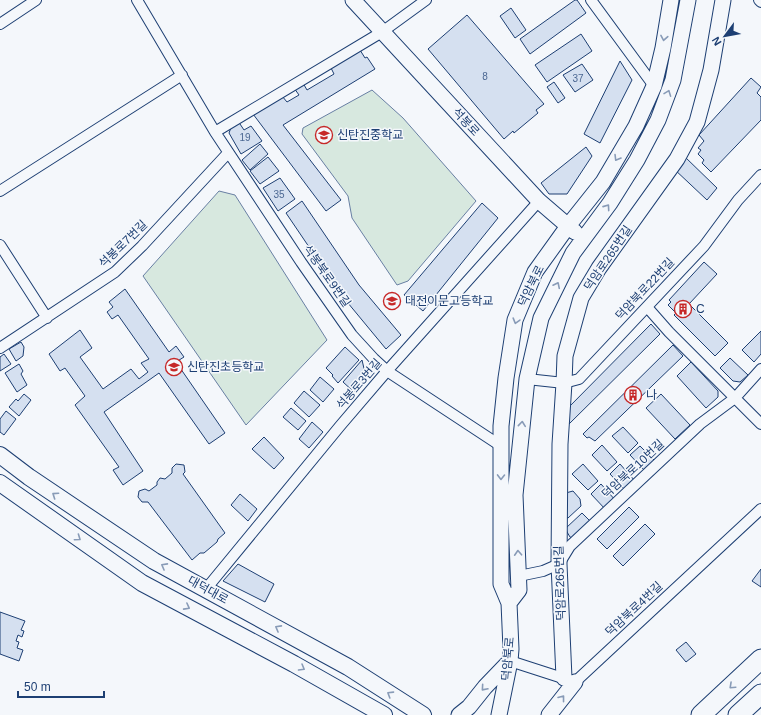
<svg xmlns="http://www.w3.org/2000/svg" width="761" height="715" viewBox="0 0 761 715" font-family="Arial,'Noto Sans KR',sans-serif">
<style>
.green{fill:#d7e8df;stroke:#687fa3}
.building{fill:#d5e0f0;stroke:#1d3f73}
.lines{fill:none;stroke-linecap:round;stroke-linejoin:round}
.street-casing{stroke:#1d3f73;stroke-width:12}
.secondary-casing{stroke:#1d3f73;stroke-width:17}
.primary-casing{stroke:#1d3f73;stroke-width:18}
.highway-casing{stroke:#1d3f73;stroke-width:21}
.street{stroke:#f4f7fb;stroke-width:10}
.secondary{stroke:#f4f7fb;stroke-width:15}
.primary{stroke:#f4f7fb;stroke-width:16}
.highway{stroke:#f4f7fb;stroke-width:19}
.oneway{stroke:#889bb7}
.labels{text-anchor:middle;dominant-baseline:central;stroke-width:3;stroke-linejoin:round;paint-order:stroke}
.number-label{font-size:10px;fill:#4b6792}
.street-label{font-size:12px;fill:#1d3f73;stroke:#f4f7fb}
.poi-label{font-size:12px;fill:#1d3f73;stroke:#f4f7fb;text-anchor:start}
</style>
<rect width="100%" height="100%" fill="#f4f7fb"/>
<path class="green" d="M372,90L403,118L476,201L408,281L397,285L352,218L348,196L302,134L303,128Z
M219,191L235,195L327,340L246,425L143,276Z"/>
<path class="building" d="M575,0H577L586,13L530,54L520,39Z
M511,8L526,30L515,38L500,16Z
M467,15L544,104L536,110L538,113L514,133L513,131L504,139L428,49Z
M581,34L592,51L547,82L535,65Z
M360,50L365,58L367,57L375,69L283,125L341,200L326,211L253,114L282,96L287,102L299,95L294,88L303,83L307,90L334,74L331,68Z
M620,61L632,80L600,143L584,134Z
M582,64L593,80L575,92L563,75Z
M751,78L761,87L757,93L761,97V120L711,172L702,163L704,160L698,154L701,150L698,148L704,141L699,135Z
M554,82L565,98L558,103L547,87Z
M238,121L244,130L251,126L262,141L241,154L229,133L232,125Z
M260,144L268,154L250,170L242,160Z
M586,147L592,156L567,194H549L541,183Z
M684,156L717,188L707,200L673,168Z
M268,157L279,171L260,184L250,171Z
M280,178L295,199L278,211L263,188Z
M302,201L359,285L401,335L386,349L343,297L286,213Z
M482,203L498,218L423,311L404,295Z
M704,262L717,274L689,304L728,343L715,356L674,315L676,313L668,305L671,302L669,300Z
M125,289L169,352L176,346L184,357L176,362L225,433L209,444L159,373L104,412L143,471L123,485L113,470L119,467L75,405L85,396L65,368L60,371L49,354L80,330L92,348L80,357L103,389L131,369L139,379L148,372L141,363L149,359L118,315L112,319L107,312L113,307L109,302Z
M651,324L660,334L567,426L566,410Z
M761,331V354L754,362L742,350Z
M21,342L24,347L23,356L16,361L9,349Z
M673,345L683,356L595,441L589,437L587,438L583,434Z
M345,347L359,360L338,383L332,376L333,375L326,368Z
M4,354L11,364L0,371V357Z
M730,358L748,375L740,382L733,381L720,368Z
M362,360L366,377L354,392L343,382Z
M691,362L718,391V397L706,408L677,376Z
M19,364L23,371L21,374L27,385L17,392L5,373Z
M320,377L334,389L323,402L310,390Z
M304,391L320,405L309,417L294,403Z
M24,394L31,400L19,416L9,407L16,399L18,401Z
M661,394L690,425L675,439L646,408Z
M291,408L306,421L298,430L283,417Z
M6,411L16,419L4,435L0,432V419Z
M312,422L323,432L309,448L299,439Z
M623,427L638,443L628,453L612,436Z
M264,437L284,458L274,469L252,449Z
M602,445L617,462L607,471L592,455Z
M640,446L656,462L646,472L630,455Z
M176,464L184,465L185,472L183,474L225,533L218,539L217,542L204,553H200L192,560L148,502H142L138,497L139,491L145,489L149,491L157,485V482L160,478L165,479L172,473V468Z
M583,464L598,481L588,490L572,474Z
M620,464L635,481L625,490L610,474Z
M601,484L616,501L606,510L591,494Z
M573,491L580,499L581,506L568,518H563L562,494Z
M240,494L257,509L248,521L231,505Z
M629,507L639,517L607,549L597,539Z
M582,513L593,524L574,539L570,537L567,532L566,528Z
M645,524L655,534L623,566L613,556Z
M238,564L274,584L265,602L223,581Z
M761,569V587L752,581Z
M0,612L25,621L21,630L24,631L22,637L18,635L16,641L19,642L17,648L23,650L19,661L0,654Z
M686,642L696,654L686,662L676,650Z"/>
<g class="lines">
<g class="street-casing">
<path id="street" d="M137,0L215,132L301,262L352,335L374,359L387,371L501,446
M591,0L654,86
M759,0L761,2
M0,24L36,0
M215,132L382,32L426,0
M0,191L182,75
M0,245L47,318
M647,307L669,332L761,424
M0,348L115,272L142,246L228,153
M527,379L564,383L579,379L704,246L738,200L761,175
M519,576L543,571L559,564L570,546L700,424L735,398L761,369
M206,589L340,426L387,371L539,201
M510,661L575,682L761,509"/>
</g>
<g class="secondary-casing">
<path id="secondary" d="M353,0L539,201L575,232
M509,603L519,590L515,495L527,379L541,318L573,253L610,203L637,160L658,120L673,80L688,0
M564,678L559,564L560,444L564,383L565,356L581,298L599,268L677,159L697,122L711,70L723,0
M459,715L469,707L485,687L510,661
M499,715L510,661L511,649L509,603L501,584V426L506,378L515,320L535,272L568,226L603,182L636,126L654,86L663,48L671,0
M549,715L575,682"/>
</g>
<g class="primary-casing">
<path id="primary" d="M0,455L29,477L154,561L348,667L423,715
M0,483L142,583L294,664L384,715"/>
</g>
<g class="highway-casing">
<path id="highway" d="M701,715L761,659
M738,715L761,694"/>
</g>
<use href="#street" class="street"/>
<use href="#secondary" class="secondary"/>
<use href="#primary" class="primary"/>
<use href="#highway" class="highway"/>
</g>
<defs><path id="oneway-chevron" d="M-2-3.5L2.5 0L-2 3.5" fill="none" stroke-width="1.6" stroke-linecap="round" stroke-linejoin="round"/></defs>
<g class="oneway">
<use href="#oneway-chevron" transform="translate(664 38) rotate(100)"/>
<use href="#oneway-chevron" transform="translate(668 93) rotate(-69)"/>
<use href="#oneway-chevron" transform="translate(617 158) rotate(121)"/>
<use href="#oneway-chevron" transform="translate(607 207) rotate(-55)"/>
<use href="#oneway-chevron" transform="translate(557 285) rotate(-64)"/>
<use href="#oneway-chevron" transform="translate(516 321) rotate(106)"/>
<use href="#oneway-chevron" transform="translate(522 424) rotate(-84)"/>
<use href="#oneway-chevron" transform="translate(501 477) rotate(91)"/>
<use href="#oneway-chevron" transform="translate(55 495) rotate(-146)"/>
<use href="#oneway-chevron" transform="translate(78 538) rotate(35)"/>
<use href="#oneway-chevron" transform="translate(518 553) rotate(-93)"/>
<use href="#oneway-chevron" transform="translate(164 566) rotate(-151)"/>
<use href="#oneway-chevron" transform="translate(187 607) rotate(28)"/>
<use href="#oneway-chevron" transform="translate(278 628) rotate(-151)"/>
<use href="#oneway-chevron" transform="translate(302 668) rotate(30)"/>
<use href="#oneway-chevron" transform="translate(732 686) rotate(137)"/>
<use href="#oneway-chevron" transform="translate(484 688) rotate(131)"/>
<use href="#oneway-chevron" transform="translate(390 694) rotate(-148)"/>
<use href="#oneway-chevron" transform="translate(562 698) rotate(-52)"/>
</g>
<defs>
<g id="school-ring" transform="scale(0.9)"><circle r="9.5" fill="#f4f7fb" stroke="#c62828" stroke-width="1.5"/><path d="M0-5L7-2L0 1L-7-2ZM-4 1L0 2.5L4 1V4Q0 6-4 4Z" fill="#c62828"/></g>
<g id="building-ring" transform="scale(0.9)"><circle r="9.5" fill="#f4f7fb" stroke="#c62828" stroke-width="1.5"/><path d="M-4-6H4V6H1V3H-1V6H-4ZM-2.5-4.3h1.7v1.8h-1.7ZM.8-4.3h1.7v1.8H.8ZM-2.5-1h1.7V.8h-1.7ZM.8-1h1.7V.8H.8Z" fill="#c62828"/></g>
</defs>
<g fill-rule="evenodd">
<use href="#school-ring" x="324" y="135"/>
<use href="#school-ring" x="392" y="301"/>
<use href="#building-ring" x="683" y="309"/>
<use href="#school-ring" x="174" y="367"/>
<use href="#building-ring" x="633" y="395"/>
</g>
<g class="labels">
<g class="number-label">
<text x="485" y="76">8</text>
<text x="578" y="78">37</text>
<text x="245" y="137">19</text>
<text x="279" y="194">35</text>
</g>
<g class="street-label">
<text transform="translate(466 122) rotate(47)">석봉로</text>
<text transform="translate(123 244) rotate(-44)">석봉로7번길</text>
<text transform="translate(608 258) rotate(-56)">덕암로265번길</text>
<text transform="translate(327 276) rotate(55)">석봉북로9번길</text>
<text transform="translate(531 286) rotate(-64)">덕암북로</text>
<text transform="translate(645 289) rotate(-47)">덕암북로22번길</text>
<text transform="translate(359 384) rotate(-49)">석봉로3번길</text>
<text transform="translate(633 469) rotate(-43)">덕암북로10번길</text>
<text transform="translate(560 583) rotate(-92)">덕암로265번길</text>
<text transform="translate(208 590) rotate(29)">대덕대로</text>
<text transform="translate(634 609) rotate(-43)">덕암북로4번길</text>
<text transform="translate(508 659) rotate(-85)">덕암북로</text>
</g>
<g class="poi-label">
<text x="337" y="135">신탄진중학교</text>
<text x="405" y="301">대전이문고등학교</text>
<text x="696" y="309">C</text>
<text x="187" y="367">신탄진초등학교</text>
<text x="646" y="395">나</text>
</g>
</g>
<g transform="translate(725 36) rotate(238)" stroke="#f4f7fb" stroke-width="3" paint-order="stroke">
<path d="M0-3L7 15L0 10L-7 15Z" fill="#1d3f73"/>
<text y="-6" font-size="11" font-weight="bold" text-anchor="middle" fill="#1d3f73">N</text>
</g>
<path d="M18 691v6h86v-6" fill="none" stroke="#1d3f73" stroke-width="2"/>
<text x="24" y="691" font-size="12" fill="#1d3f73" stroke="#f4f7fb" stroke-width="3" paint-order="stroke">50 m</text>
</svg>
